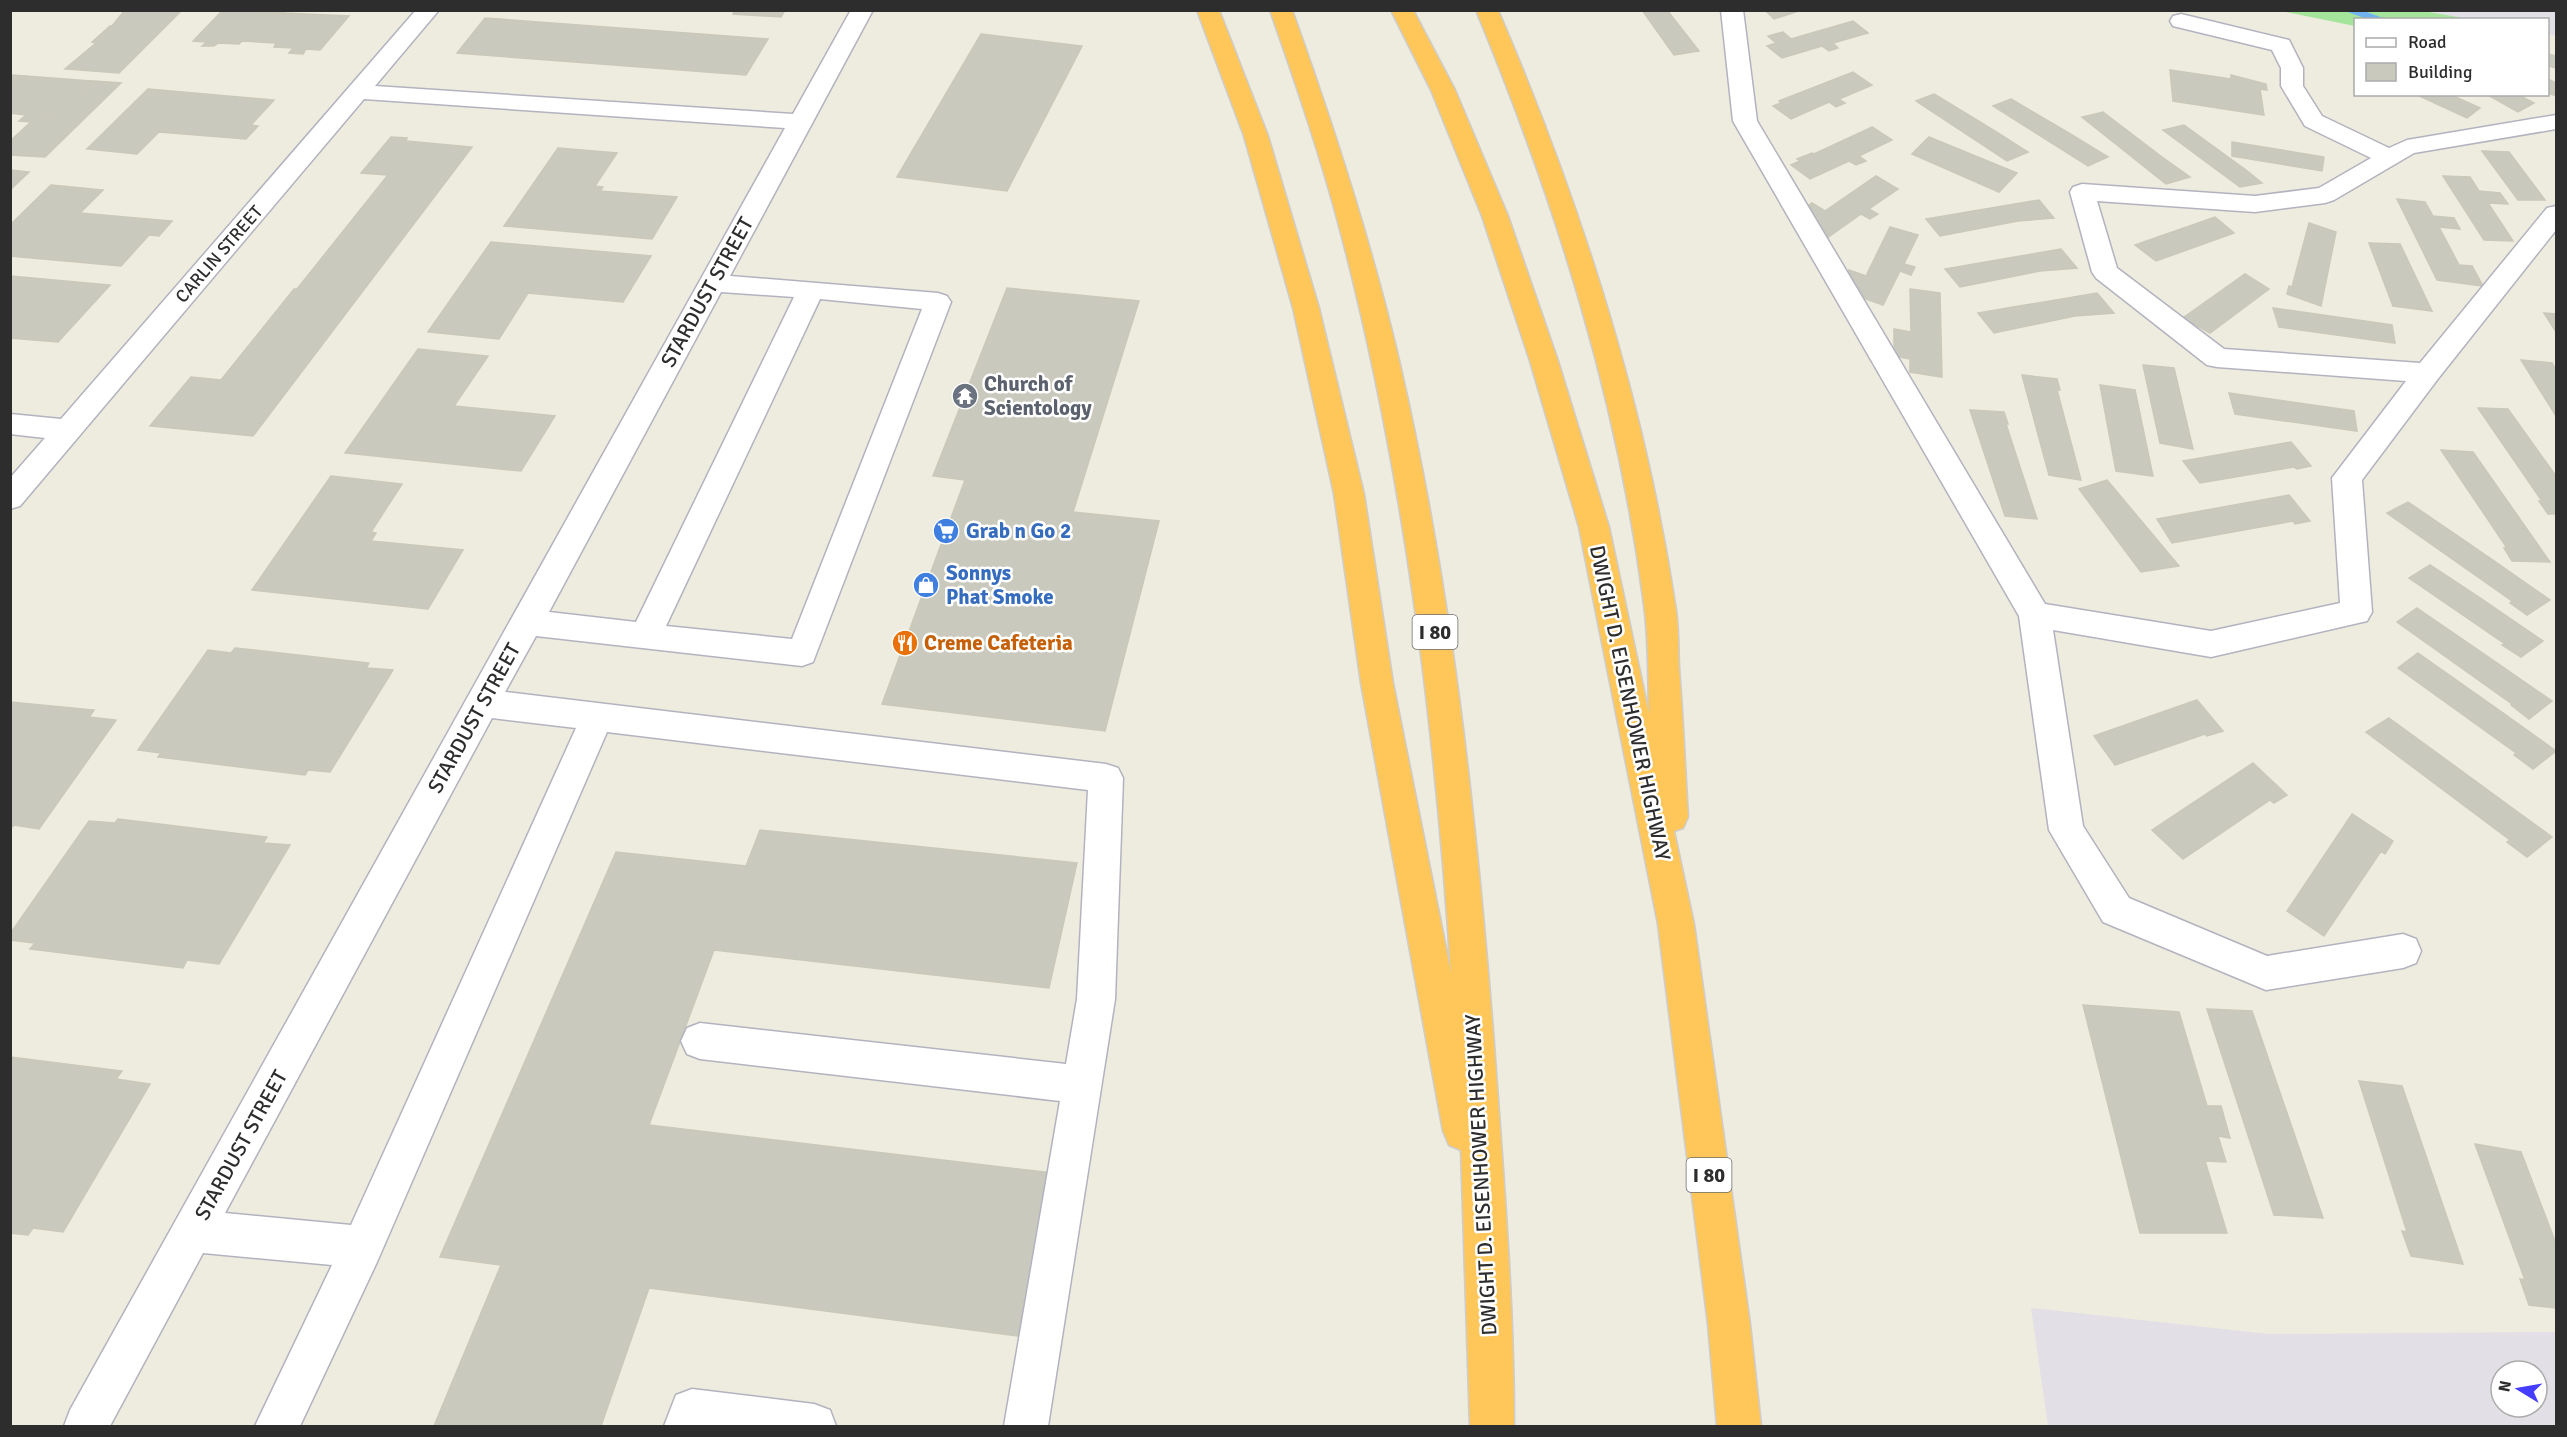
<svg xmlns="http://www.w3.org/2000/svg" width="2567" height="1437" viewBox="0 0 2567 1437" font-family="Signika,sans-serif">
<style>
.industrial{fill:#e3dfe7;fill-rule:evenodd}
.green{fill:#a4e59b}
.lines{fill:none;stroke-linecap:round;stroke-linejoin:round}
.stream{fill:#71b3f1;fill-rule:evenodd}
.building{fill:#cac9bd;stroke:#cac8b8;stroke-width:1.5}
.minor-casing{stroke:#b3b3c0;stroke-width:3}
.highway-casing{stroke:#cdcdcd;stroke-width:3}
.minor{fill:#fff;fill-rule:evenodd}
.highway{fill:#ffc659;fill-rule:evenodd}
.labels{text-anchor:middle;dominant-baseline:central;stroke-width:5;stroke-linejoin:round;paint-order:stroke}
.far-street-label{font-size:18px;fill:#2d2d2d;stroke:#fff}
.shield{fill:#fff;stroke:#6c6c6c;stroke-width:1.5}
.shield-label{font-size:20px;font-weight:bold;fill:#2d2d2d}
.street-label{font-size:21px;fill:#2d2d2d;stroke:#fff}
.worship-label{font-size:21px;font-weight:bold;fill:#5b616d;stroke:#fff;text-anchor:start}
.shop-label{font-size:21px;font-weight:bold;fill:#366cbe;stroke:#fff;text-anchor:start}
.food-label{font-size:21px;font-weight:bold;fill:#c56008;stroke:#fff;text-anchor:start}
</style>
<rect width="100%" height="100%" fill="#eeebdf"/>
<path class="industrial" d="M2423,11H2556V36L2548,34V20L2470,19Z
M2031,1308L2268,1334L2556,1332V1426H2048ZM2501,1371H2537V1407H2501Z"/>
<path class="green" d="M2281,11H2423L2470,19L2356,20L2355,26Z"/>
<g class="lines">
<path class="stream" d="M2342,10H2361L2389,20H2370Z"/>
</g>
<path class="building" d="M125,10H182L119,73L65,69L96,43L92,42L110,26H112Z
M223,10H240L285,13L259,42L242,41L239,44L218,43L214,46H202L207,42L193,41Z
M726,10H785L781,17L733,14L734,11Z
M1642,10H1667L1699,51L1674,55Z
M1765,10H1802L1774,19Z
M285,13L349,16L320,50L306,49L303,54L289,53L293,48L274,47L276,43L259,42Z
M485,18L768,39L746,75L457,53Z
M1853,21L1868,33L1833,43L1838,48L1829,51L1822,46L1782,58L1767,46L1776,43L1768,36L1783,32L1791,39Z
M981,34L1082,46L1007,191L897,177Z
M2548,54L2556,56V68L2548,66Z
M2170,70L2231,79V75L2266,84L2267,90L2260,89L2264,115L2173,101Z
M1853,72L1872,85L1839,99L1845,103L1836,107L1829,102L1791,119L1773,106L1781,103L1779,101Z
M10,75L25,76L10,89Z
M25,76L93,81L60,112L31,122L19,121L26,115L10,113V89Z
M2548,79L2556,83V96L2548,93Z
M93,81L121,83L45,157L10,155V141L31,122L60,112Z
M148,89L274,100L251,125L258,126L246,139L159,132L137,154L87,149Z
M1934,94L1998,133L2028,152L2007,161L1916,101Z
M2415,94H2449L2480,108L2467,118Z
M2486,94H2517L2534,103L2518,112Z
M2011,99L2067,132L2108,157L2088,166L1993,106Z
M2103,112L2162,157L2190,177L2166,184L2082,117Z
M2184,125L2246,170L2262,183L2240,187L2163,130Z
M1872,127L1892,140L1859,156L1866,161L1856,165L1849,161L1810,179L1791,165L1800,161L1797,159L1812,153L1814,154Z
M391,137L407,138L406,141L472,147L253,436L150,426L191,377L221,380L294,289H297L388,175L361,173Z
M1929,137L2017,173L1999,192L1912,154Z
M2232,142L2324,157L2322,171L2232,156Z
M558,148L617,153L595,186L603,187L600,191L677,197L652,239L504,226Z
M2482,151L2509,152L2545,200H2518Z
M10,170L29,172L10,190Z
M1876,176L1898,189L1869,209L1878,214L1870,219L1861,214L1827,238L1799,212L1812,203L1825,211Z
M2443,176L2470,177L2479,191L2500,193L2508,204L2488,203L2513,241L2484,240Z
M51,185L103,190L80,213L172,221L159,236L149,235L121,266L10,256V225Z
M2397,199L2425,202L2433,216L2454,218L2460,229L2439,227L2459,265L2472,266L2483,286L2437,280Z
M2039,200L2054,218L2018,221L1940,236L1926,219Z
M2215,217L2234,233L2156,261L2135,245Z
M2309,223L2336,232L2321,306L2287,294L2289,286L2292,287Z
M1890,227L1918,235L1904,264L1915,267L1911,275L1900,271L1883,305L1855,295L1859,288L1843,283L1849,270L1866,276Z
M491,242L651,256L623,302L528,293L499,339L428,332Z
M2369,243L2400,244L2432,311L2393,306Z
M2061,249L2077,268L2040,271L1960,287L1945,269Z
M2245,274L2269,289L2210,333L2183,318Z
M10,276L110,285L58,342L10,338Z
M1007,288L1139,301L1073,512L1159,521L1105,731L882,704L965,480L933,476Z
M1910,289L1940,293L1942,377L1910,372V359L1894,356V329L1911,332Z
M2097,293L2114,313L2075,316L1994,333L1978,313Z
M2273,308L2392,325L2395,343L2279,327Z
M2544,313L2556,314V332Z
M418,349L488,356L454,406L555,416L521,471L345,453Z
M2521,360L2552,363L2556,370V416Z
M2143,365L2174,368L2193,449L2160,443Z
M2022,375L2057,379L2060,390H2057L2081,480L2049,475Z
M2100,385L2135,390L2153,476L2116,471Z
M2229,393L2354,411L2357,431L2235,414Z
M2478,408L2508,409L2556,476V514H2548L2539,501H2542Z
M1970,410L2004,412L2008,424H2006L2037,519L2005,516Z
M2291,442L2311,466L2297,469L2294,467L2200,483L2183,461Z
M2441,450L2473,452L2550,562L2512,561L2504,548H2507Z
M331,476L402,484L371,532L376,533L371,541L463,550L428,609L252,590Z
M2107,480L2179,566L2141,572L2079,489Z
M2289,495L2310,521L2295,524L2293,521L2172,543L2157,519Z
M2408,502L2490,558L2550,600L2527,615L2510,603L2512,601L2387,513Z
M2430,565L2480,598L2543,641L2521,657L2502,645L2505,644L2409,578Z
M2417,608L2487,656L2552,701L2529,719L2511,705L2512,704L2397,622Z
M235,648L369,663L366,668L393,670L330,772L308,770L305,775L158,757L161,753L138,750L208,650L231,653Z
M2418,653L2506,715L2556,751L2533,769L2514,755L2516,753L2398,668Z
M2197,700L2223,731L2207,736L2205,734L2115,765L2094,736Z
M10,702L94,710L89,717L116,720L39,829L14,825L10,829Z
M2389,718L2500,799L2552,837L2527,857L2507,842L2510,840L2366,732Z
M2253,763L2287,795L2274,803L2270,800L2183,859L2152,830Z
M2352,814L2393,841L2385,854L2381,851L2324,936L2287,911Z
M118,819L267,837L263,843L290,845L219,964L187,960L183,968L30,949L35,943L10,940V934L89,821L115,823Z
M760,830L1077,863L1049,988L714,950L649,1125L1052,1173L1018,1336L649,1288L601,1426H434L501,1265L440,1257L616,852L746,866Z
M2083,1005L2179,1012L2207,1106H2221L2230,1138L2218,1136L2226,1162L2205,1161L2227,1233H2140Z
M2207,1009L2252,1011L2323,1218L2274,1215Z
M10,1057L122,1071L116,1079L150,1084L63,1232L33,1228L28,1235L10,1233Z
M2359,1081L2402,1086L2463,1264L2411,1256L2402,1231L2407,1232Z
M2475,1144L2521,1152L2556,1244V1308L2529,1305L2520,1279L2525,1280Z"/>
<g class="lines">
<g class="minor-casing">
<path id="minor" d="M416,10H439L375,86L793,114L851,10H873L730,276L938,293L947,296L951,302L813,662L802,666L536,636L505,692L1106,764L1118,768L1123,778L1115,999L1048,1426H1004L1060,1101L700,1059L687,1054L681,1041L687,1028L700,1023L1066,1064L1077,999L1088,790L607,732L377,1262L300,1426H255L332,1265L203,1253L110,1426H64L70,1410L785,128L364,99L20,506L10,509V478L45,438L10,434V414L61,419ZM721,292L794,297L636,622L549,612ZM820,299L922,309L792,639L666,626ZM492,718L576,728L351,1225L225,1213Z
M1721,10H1743L1757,121L2045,604L2211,631L2340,603L2332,478L2406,381L2217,367L2207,365L2096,278L2092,272L2070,192L2073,187L2082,184L2255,196L2319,188L2371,158L2305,126L2281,86V68L2272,50L2173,26L2170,21L2173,16L2181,14L2289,40L2303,68V86L2322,116L2389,148L2407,140L2556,115V129L2414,153L2334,200L2325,203L2255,212L2097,201L2117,268L2224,349L2420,363L2547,208L2556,206V230L2437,380L2362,480L2372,612L2367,621L2211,657L2053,630L2083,826L2129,898L2267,956L2403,934L2416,939L2421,951L2416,963L2403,968L2266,990L2103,922L2049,830L2019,616L1733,121Z
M692,1389L814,1404L830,1410L836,1426H664L676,1395Z"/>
</g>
<g class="highway-casing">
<path id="highway" d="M1197,10H1219L1268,136L1319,308L1364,494L1393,683L1451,973C1435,727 1405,480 1343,241C1323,163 1297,87 1270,10H1292C1333,124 1370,238 1398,356C1451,582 1476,813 1494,1044C1503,1171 1514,1299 1514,1426H1470L1461,1150L1449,1145L1443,1131L1361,683L1334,494L1293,308L1244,136Z
M1391,10H1413L1455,90L1508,216L1558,361L1609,527L1649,714C1648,678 1649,641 1644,605C1618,400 1555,201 1476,10H1498C1580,201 1644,399 1675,604C1679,625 1678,646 1679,668C1683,717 1685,767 1688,817L1683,828L1674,831L1694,924L1750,1324L1761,1426H1717L1708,1324L1658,924L1579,527L1530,361L1482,216L1431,90Z"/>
</g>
<use href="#minor" class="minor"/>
<use href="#highway" class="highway"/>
</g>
<defs>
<g id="temple-disc" transform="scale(1.35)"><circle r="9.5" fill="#6b7280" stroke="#fff"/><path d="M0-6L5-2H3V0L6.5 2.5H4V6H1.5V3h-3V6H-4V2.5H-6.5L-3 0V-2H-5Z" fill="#fff"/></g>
<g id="supermarket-disc" transform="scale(1.35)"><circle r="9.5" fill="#3f7fe0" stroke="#fff"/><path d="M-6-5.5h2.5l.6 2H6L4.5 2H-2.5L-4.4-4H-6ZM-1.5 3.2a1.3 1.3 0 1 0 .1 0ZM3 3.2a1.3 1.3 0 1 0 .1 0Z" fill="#fff"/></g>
<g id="shop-disc" transform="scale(1.35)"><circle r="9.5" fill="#3f7fe0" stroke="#fff"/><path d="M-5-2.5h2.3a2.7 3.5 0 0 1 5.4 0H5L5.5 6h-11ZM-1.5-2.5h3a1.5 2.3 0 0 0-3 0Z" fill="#fff"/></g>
<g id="restaurant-disc" transform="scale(1.35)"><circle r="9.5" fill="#e8710a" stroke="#fff"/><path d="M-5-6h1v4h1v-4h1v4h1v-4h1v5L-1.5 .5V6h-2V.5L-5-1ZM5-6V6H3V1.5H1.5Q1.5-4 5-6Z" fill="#fff"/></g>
</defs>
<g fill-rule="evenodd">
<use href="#temple-disc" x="965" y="396"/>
<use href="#supermarket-disc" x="946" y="531"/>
<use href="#shop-disc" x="926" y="585"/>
<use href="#restaurant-disc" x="905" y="643"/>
</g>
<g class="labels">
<g class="far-street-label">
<text transform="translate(219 254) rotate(-49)">CARLIN STREET</text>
</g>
<g class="shield">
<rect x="1412.5" y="615" width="45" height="34" rx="4.5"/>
<rect x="1686.5" y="1158" width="45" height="34" rx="4.5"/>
</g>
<g class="shield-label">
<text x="1435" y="632">I 80</text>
<text x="1709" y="1175">I 80</text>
</g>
<g class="street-label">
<text transform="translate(707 292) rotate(-61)">STARDUST STREET</text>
<text transform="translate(1630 703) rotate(78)">DWIGHT D. EISENHOWER HIGHWAY</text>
<text transform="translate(474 718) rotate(-61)">STARDUST STREET</text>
<text transform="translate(241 1145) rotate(-61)">STARDUST STREET</text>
<text transform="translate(1481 1175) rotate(-93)">DWIGHT D. EISENHOWER HIGHWAY</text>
</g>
<g class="worship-label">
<text x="984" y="384">Church of<tspan x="984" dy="24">Scientology</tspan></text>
</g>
<g class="shop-label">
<text x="966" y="531">Grab n Go 2</text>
<text x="946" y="573">Sonnys<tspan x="946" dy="24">Phat Smoke</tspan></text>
</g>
<g class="food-label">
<text x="924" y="643">Creme Cafeteria</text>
</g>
</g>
<rect width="2567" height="1437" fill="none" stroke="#2d2d2d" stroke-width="24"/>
<rect x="2354" y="18" width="195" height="78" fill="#ffffff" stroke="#ababab" stroke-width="1.5"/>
<rect x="2366" y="38" width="30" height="9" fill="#ffffff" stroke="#ababab" stroke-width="1.5"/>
<text x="2408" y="48" font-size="18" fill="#2d2d2d">Road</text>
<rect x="2366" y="63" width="30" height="18" fill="#cac9bd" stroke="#ababab" stroke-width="1.5"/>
<text x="2408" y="78" font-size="18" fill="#2d2d2d">Building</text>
<g transform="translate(2519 1389) rotate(281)"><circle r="28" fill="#ffffff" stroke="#ababab" stroke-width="1.5"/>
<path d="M0-4.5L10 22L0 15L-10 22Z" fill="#443dfd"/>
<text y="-9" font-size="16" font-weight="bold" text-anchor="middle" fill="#2d2d2d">N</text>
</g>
</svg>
